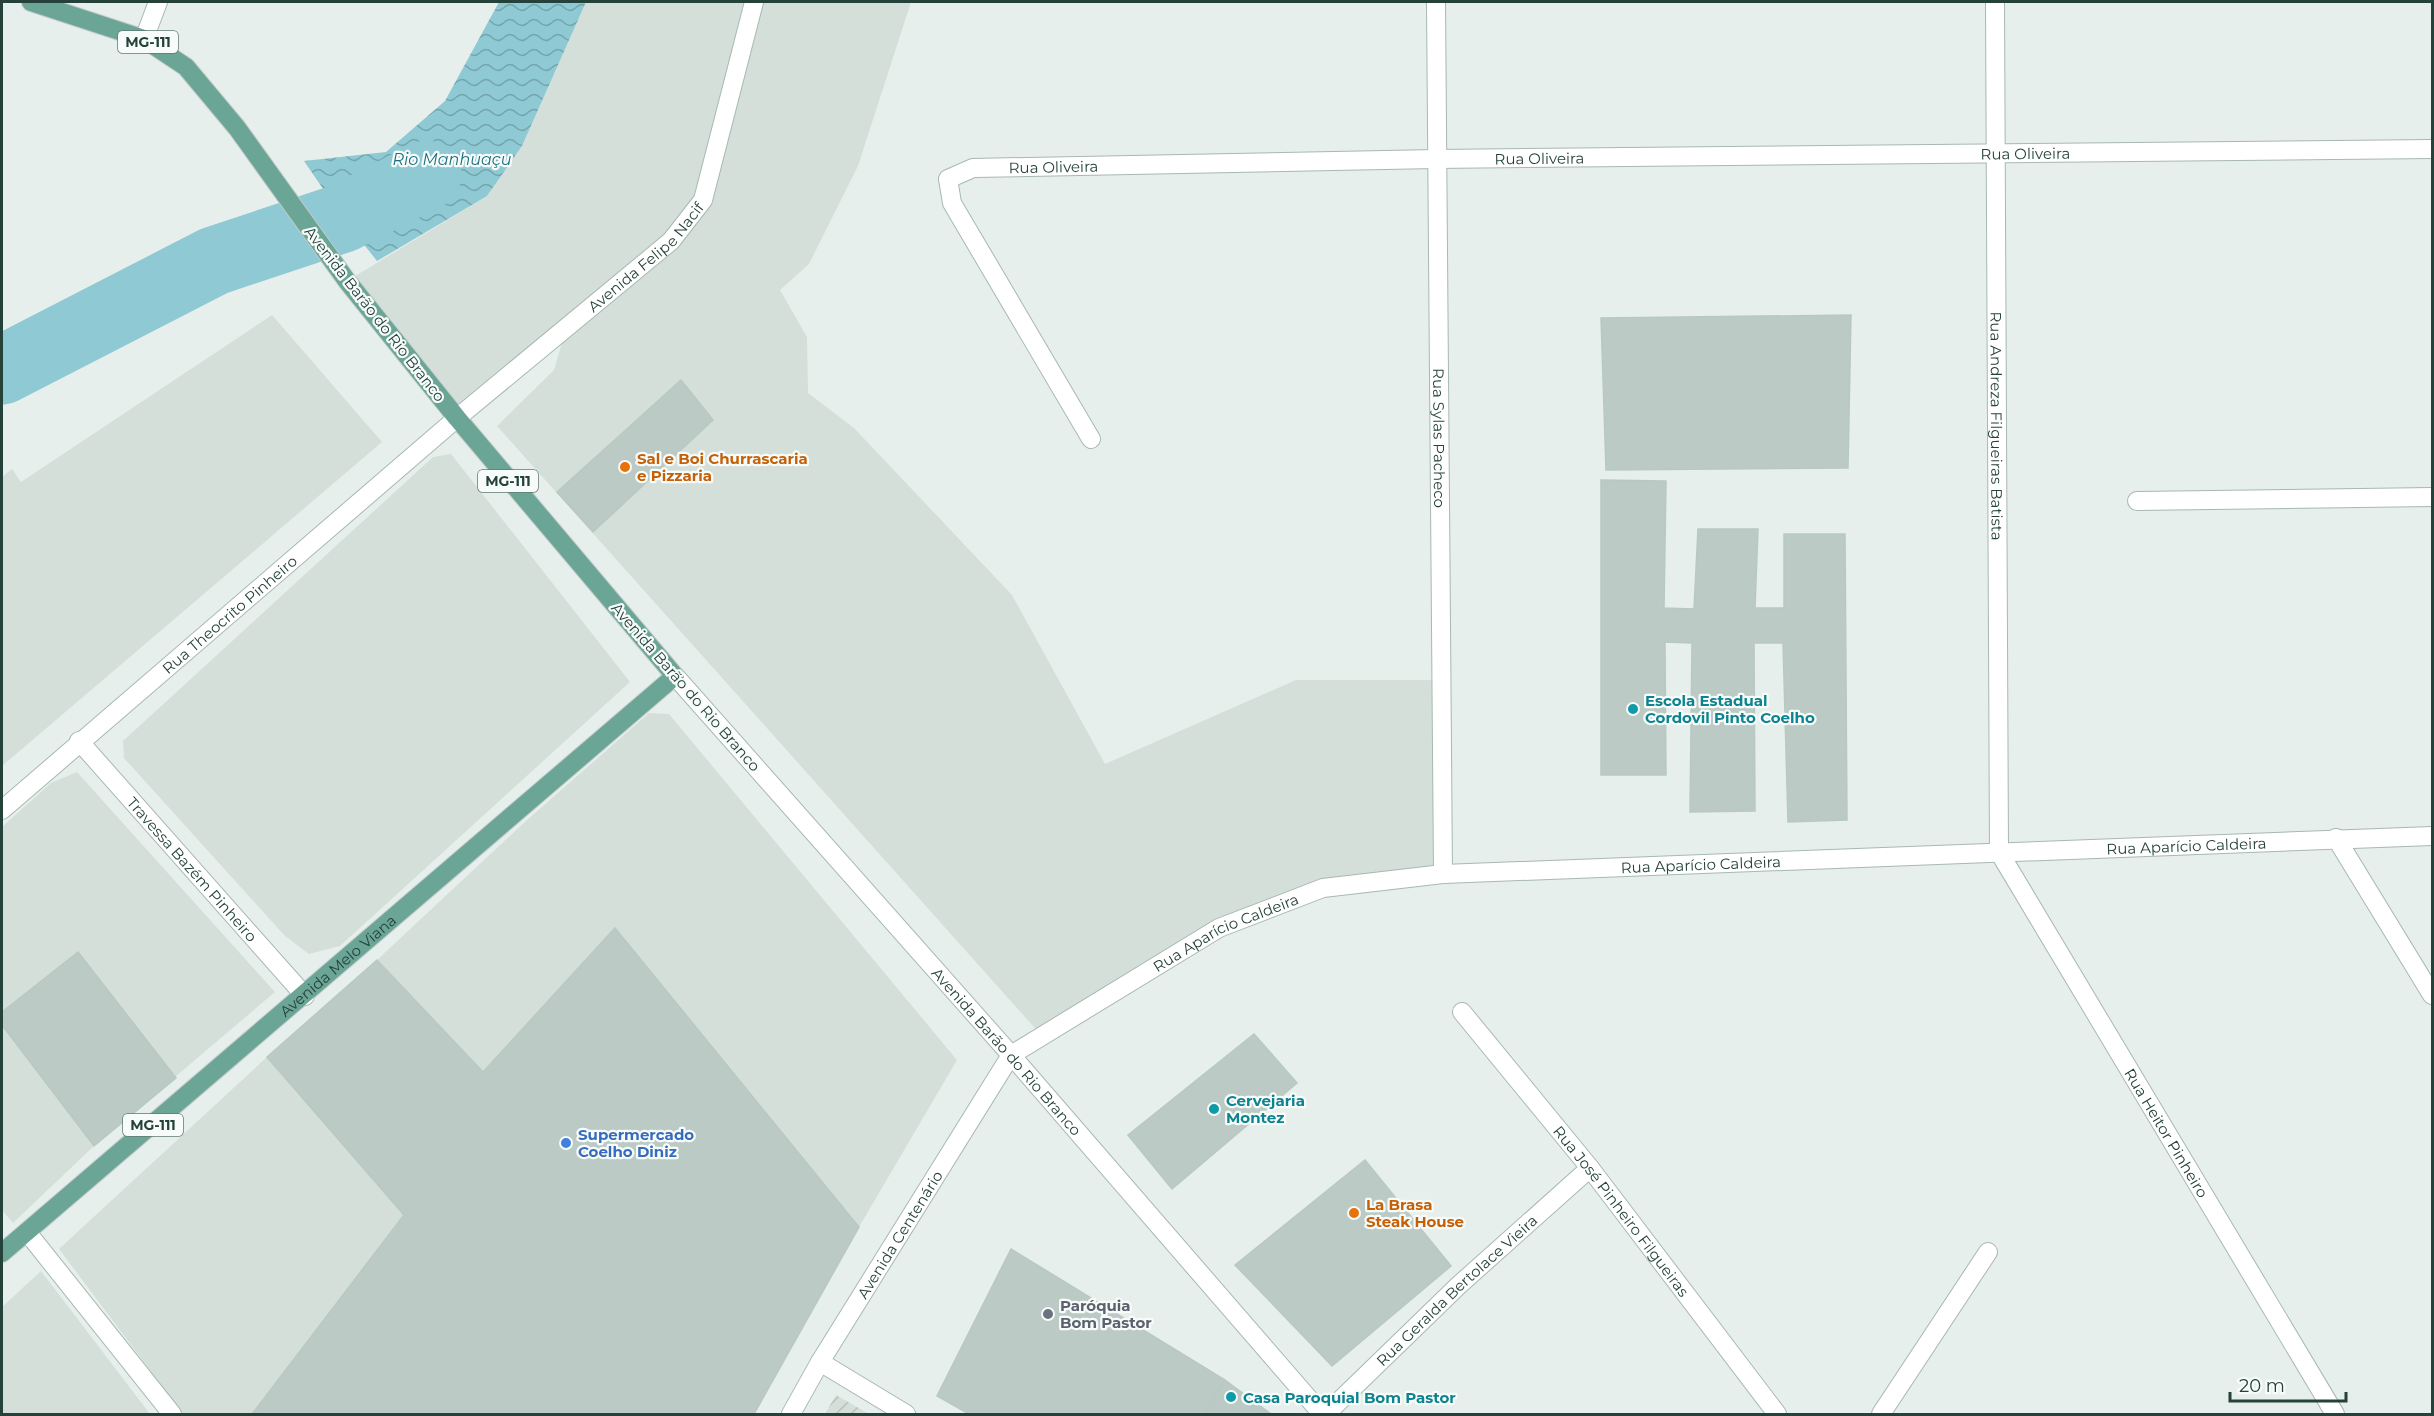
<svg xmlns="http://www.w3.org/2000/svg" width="2434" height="1416" viewBox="0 0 2434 1416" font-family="Montserrat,sans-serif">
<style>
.built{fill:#d4dfda}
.industrial{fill:url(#industrial-furrows)}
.water{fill:url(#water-waves)}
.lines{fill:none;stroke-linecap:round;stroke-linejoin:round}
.river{stroke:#8ec9d4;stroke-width:69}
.building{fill:#bbcac4;stroke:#b8c9c2;stroke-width:1.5}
.minor-casing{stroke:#a8b8b2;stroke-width:20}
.major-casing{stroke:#c2cac8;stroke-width:20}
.minor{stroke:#fff;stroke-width:18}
.major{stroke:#6aa596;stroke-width:18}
.food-dot{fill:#e8710a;stroke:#f7fbf9;stroke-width:2}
.culture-dot{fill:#0f9aa8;stroke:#f7fbf9;stroke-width:2}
.shop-dot{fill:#3f7fe0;stroke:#f7fbf9;stroke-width:2}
.worship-dot{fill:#6b7280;stroke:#f7fbf9;stroke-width:2}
.labels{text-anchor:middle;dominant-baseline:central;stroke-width:4.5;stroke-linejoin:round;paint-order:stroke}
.shield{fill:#f7fbf9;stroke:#637a73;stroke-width:1.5}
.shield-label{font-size:14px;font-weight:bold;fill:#24423a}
.street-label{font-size:15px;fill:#24423a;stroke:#f7fbf9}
.food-label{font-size:15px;font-weight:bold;fill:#c56008;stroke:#f7fbf9;text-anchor:start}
.culture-label{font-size:15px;font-weight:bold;fill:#0d838f;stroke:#f7fbf9;text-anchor:start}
.shop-label{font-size:15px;font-weight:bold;fill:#366cbe;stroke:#f7fbf9;text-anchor:start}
.worship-label{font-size:15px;font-weight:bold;fill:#5b616d;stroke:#f7fbf9;text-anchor:start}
.water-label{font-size:16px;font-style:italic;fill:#1c6f80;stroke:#f7fbf9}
</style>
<defs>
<pattern id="industrial-furrows" width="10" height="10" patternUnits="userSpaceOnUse" patternTransform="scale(1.5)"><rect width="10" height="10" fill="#d4dfda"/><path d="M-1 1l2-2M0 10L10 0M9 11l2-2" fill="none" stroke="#b6c1bc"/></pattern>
<pattern id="water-waves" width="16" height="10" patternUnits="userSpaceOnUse" patternTransform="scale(1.5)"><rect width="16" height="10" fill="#8ec9d4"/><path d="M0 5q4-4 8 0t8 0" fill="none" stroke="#74a5ad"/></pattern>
</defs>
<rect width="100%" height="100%" fill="#e6efeb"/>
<path class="built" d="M586,2H911L858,166L809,264L780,290L807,337L808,393L854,428L1012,595L1105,764L1296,680H1441L1443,874L1323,888L1219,928L1042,1036L497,426L554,370L566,329L457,418L347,281L487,196L522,146Z
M272,315L382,442L2,766V477L12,469L21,482Z
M451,454L630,682L340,946L309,954L285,936L124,758L123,741L433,457Z
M649,713L669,714L957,1060L859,1227L615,929L483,1072L377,960L527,820Z
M77,772L275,992L94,1146L13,1223L2,1210V827L51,783Z
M267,1057L404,1215L252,1414H183L59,1249Z
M41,1271L150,1414H2V1307Z"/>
<path class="industrial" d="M836,1395L869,1414H825Z"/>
<path class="water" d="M499,2H586L522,146L487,196L377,261L343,218L304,161L386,152L445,101Z"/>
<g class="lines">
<path class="river" d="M2,370L214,261L343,218L427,175"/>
</g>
<path class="building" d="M1851,315L1848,468L1606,470L1601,318Z
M681,380L713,420L593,532L557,492Z
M1601,480L1666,481L1664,608L1694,609L1698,529H1758L1755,608H1784V534H1845L1847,820L1788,822L1783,643H1754L1755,811L1690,812L1692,643L1665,642L1666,775H1601Z
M615,928L859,1227L754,1414H252L404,1215L267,1057L377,960L483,1072Z
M78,952L176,1078L94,1146L2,1025V1012Z
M1254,1034L1297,1083L1172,1189L1128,1135Z
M1365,1160L1451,1266L1332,1366L1235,1265Z
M1011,1249L1225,1380L1205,1414H969L937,1396Z
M1225,1380L1271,1414H1205Z"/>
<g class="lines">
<g class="minor-casing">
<g id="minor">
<path id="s1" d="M1436,2L1443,874"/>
<path id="s2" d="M1995,2L1999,852"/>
<path d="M144,39L158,2"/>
<path id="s3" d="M1091,439L952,203L948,179L973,168L1436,159L2432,149"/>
<path d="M2137,501L2432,497"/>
<path id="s4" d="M675,676L1011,1055L1322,1414"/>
<path id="s5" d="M79,741L305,996"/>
<path id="s6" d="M2,810L457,418L671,241L703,200L754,2"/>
<path d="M2336,838L2432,995"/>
<path id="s7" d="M1999,852L2335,1414"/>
<path id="s8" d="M1462,1012L1590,1168L1777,1414"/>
<path d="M27,1232L172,1414"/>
<path d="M820,1362L906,1414"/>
<path id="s9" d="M791,1414L820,1362L1011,1055L1219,928L1323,888L1443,874L2432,836"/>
<path id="s10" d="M1326,1414L1459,1285L1590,1168"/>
<path d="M1881,1414L1988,1252"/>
</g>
</g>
<g class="major-casing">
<g id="major">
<path id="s11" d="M2,1253L675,676L457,418L347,281L237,128L186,67L144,39L31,2"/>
</g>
</g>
<use href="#minor" class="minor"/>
<use href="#major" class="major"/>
</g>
<g class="food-dot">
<circle cx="625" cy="467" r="6"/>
<circle cx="1354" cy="1213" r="6"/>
</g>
<g class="culture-dot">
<circle cx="1633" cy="709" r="6"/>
<circle cx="1214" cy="1109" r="6"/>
<circle cx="1231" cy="1397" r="6"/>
</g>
<circle class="shop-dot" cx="566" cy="1143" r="6"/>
<circle class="worship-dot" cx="1048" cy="1314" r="6"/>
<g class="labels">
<g class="shield">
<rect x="118" y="31" width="60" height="22" rx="4.5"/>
<rect x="478" y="470" width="60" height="22" rx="4.5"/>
<rect x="123" y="1114" width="60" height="22" rx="4.5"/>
</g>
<g class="shield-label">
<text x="148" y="42">MG-111</text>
<text x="508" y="481">MG-111</text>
<text x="153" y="1125">MG-111</text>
</g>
<g class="street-label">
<text stroke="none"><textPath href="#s3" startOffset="1378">Rua Oliveira</textPath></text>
<text stroke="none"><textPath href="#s3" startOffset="892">Rua Oliveira</textPath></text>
<text stroke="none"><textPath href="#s3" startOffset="406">Rua Oliveira</textPath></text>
<text stroke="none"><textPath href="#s6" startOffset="849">Avenida Felipe Nacif</textPath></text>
<text transform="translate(375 314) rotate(52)">Avenida Barão do Rio Branco</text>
<text stroke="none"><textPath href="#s2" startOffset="424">Rua Andreza Filgueiras Batista</textPath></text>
<text stroke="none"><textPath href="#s1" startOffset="436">Rua Sylas Pacheco</textPath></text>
<text stroke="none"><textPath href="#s6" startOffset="300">Rua Theocrito Pinheiro</textPath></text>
<text transform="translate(686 687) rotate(49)">Avenida Barão do Rio Branco</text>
<text stroke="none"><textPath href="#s9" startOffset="1641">Rua Aparício Caldeira</textPath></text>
<text stroke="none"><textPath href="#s9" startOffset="1155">Rua Aparício Caldeira</textPath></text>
<text stroke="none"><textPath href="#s5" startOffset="171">Travessa Bazém Pinheiro</textPath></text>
<text stroke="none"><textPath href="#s9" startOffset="669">Rua Aparício Caldeira</textPath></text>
<text stroke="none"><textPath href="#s11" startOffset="442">Avenida Melo Viana</textPath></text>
<text stroke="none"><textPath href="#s4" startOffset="501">Avenida Barão do Rio Branco</textPath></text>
<text stroke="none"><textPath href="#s7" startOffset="327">Rua Heitor Pinheiro</textPath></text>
<text stroke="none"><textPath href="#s8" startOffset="255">Rua José Pinheiro Filgueiras</textPath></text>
<text stroke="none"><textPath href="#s9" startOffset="210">Avenida Centenário</textPath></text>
<text stroke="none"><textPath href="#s10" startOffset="180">Rua Geralda Bertolace Vieira</textPath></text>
</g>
<g class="food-label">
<text x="637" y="458">Sal e Boi Churrascaria<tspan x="637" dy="17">e Pizzaria</tspan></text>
<text x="1366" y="1204">La Brasa<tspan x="1366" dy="17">Steak House</tspan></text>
</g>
<g class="culture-label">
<text x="1645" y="700">Escola Estadual<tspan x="1645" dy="17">Cordovil Pinto Coelho</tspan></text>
<text x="1226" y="1100">Cervejaria<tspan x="1226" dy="17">Montez</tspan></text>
<text x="1243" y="1397">Casa Paroquial Bom Pastor</text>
</g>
<g class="shop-label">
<text x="578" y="1134">Supermercado<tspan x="578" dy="17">Coelho Diniz</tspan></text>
</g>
<g class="worship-label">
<text x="1060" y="1305">Paróquia<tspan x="1060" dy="17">Bom Pastor</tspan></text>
</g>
<g class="water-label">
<text x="452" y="159">Rio Manhuaçu</text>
</g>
</g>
<rect width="2434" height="1416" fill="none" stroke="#24423a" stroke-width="6"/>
<path d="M2230 1392v9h116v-9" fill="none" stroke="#24423a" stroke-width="3"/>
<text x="2239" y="1392" font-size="18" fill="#24423a" stroke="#f7fbf9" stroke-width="4.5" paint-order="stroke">20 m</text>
</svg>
